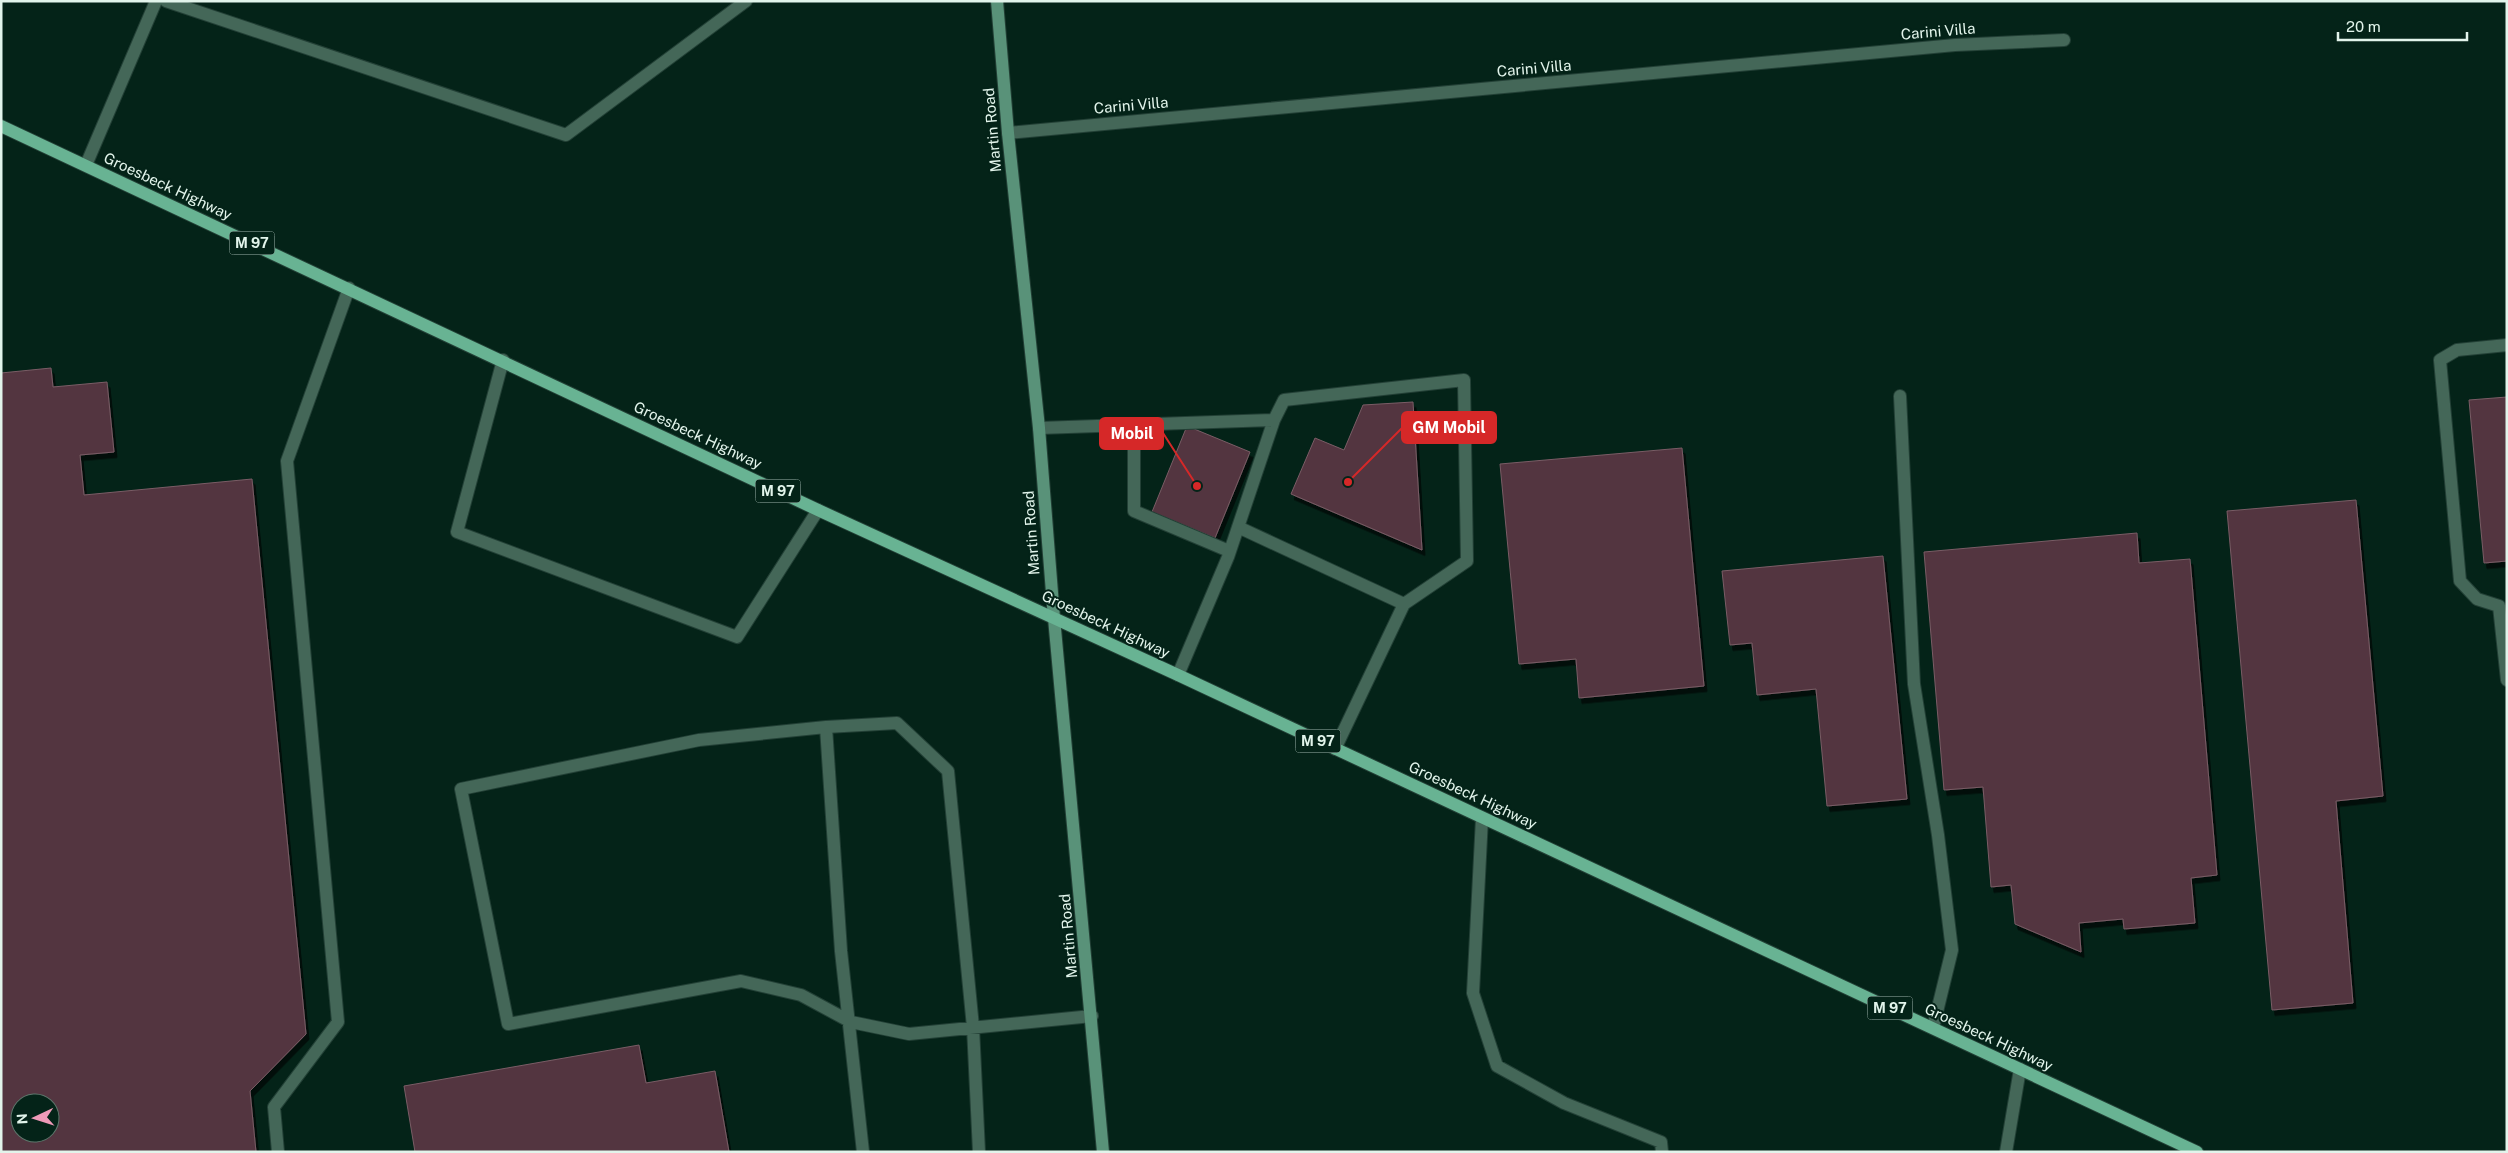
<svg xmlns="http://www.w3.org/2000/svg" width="2508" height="1153" viewBox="0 0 2508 1153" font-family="'Public Sans',sans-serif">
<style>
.building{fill:#52363f;stroke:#7a5c66;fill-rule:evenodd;filter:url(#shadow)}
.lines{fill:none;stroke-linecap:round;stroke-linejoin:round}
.lane-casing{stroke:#234036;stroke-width:14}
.street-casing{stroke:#234036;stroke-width:14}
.secondary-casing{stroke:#234036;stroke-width:14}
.primary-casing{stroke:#234036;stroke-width:14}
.lane{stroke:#446758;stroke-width:12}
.street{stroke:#446758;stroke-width:12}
.secondary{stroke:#599279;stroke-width:12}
.primary{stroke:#68b393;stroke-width:12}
.labels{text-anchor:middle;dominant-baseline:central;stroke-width:4;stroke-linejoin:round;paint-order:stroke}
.shield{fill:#042318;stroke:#9fb5ac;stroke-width:1}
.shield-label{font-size:14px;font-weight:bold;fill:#e2f4eb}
.street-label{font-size:15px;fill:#e2f4eb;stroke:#042318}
.leader{fill:none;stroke:#d62828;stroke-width:2}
.callout-dot{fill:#d62828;stroke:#042318;stroke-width:2}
.callout{fill:#d62828;stroke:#d62828;stroke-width:2}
.callout-label{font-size:16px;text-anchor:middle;font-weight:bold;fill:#fff}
</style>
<defs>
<filter id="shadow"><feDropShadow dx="3" dy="5.5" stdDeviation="0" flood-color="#0009"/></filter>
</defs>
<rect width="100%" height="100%" fill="#042318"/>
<path class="building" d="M51,368L53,387L107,382L114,452L80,455L84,495L252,479L306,1034L250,1091L256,1152H1V373ZM20,1103H50V1133H20Z
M2507,397V561L2484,563L2469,400Z
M1413,402L1422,550L1291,494L1315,438L1344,450L1363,405Z
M1187,426L1250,452L1215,538L1152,512Z
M1682,448L1704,686L1579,698L1576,659L1519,664L1500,464Z
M2356,500L2383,796L2336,801L2353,1003L2272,1010L2227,511Z
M2137,533L2139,563L2190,559L2217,875L2191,878L2195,923L2124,929L2123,919L2079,923L2081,952L2015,924L2011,885L1991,887L1983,787L1944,790L1924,552Z
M1883,556L1907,799L1827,806L1816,689L1757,695L1752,643L1730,645L1722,571Z
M639,1045L646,1083L715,1071L729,1152H415L404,1086Z"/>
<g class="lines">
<g class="lane-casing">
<path id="lane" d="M166,1L566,135L746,1
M86,165L156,1
M2507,345L2457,350L2440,360L2460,581L2477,599L2499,606L2507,680
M503,360L457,532L737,637L818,510
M1900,396L1914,684L1938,835L1952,950L1933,1028
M1274,420L1284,400L1464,380L1467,561L1404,604
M1134,425V511L1229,551
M1039,428L1274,420L1228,557L1178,675
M1238,527L1404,604L1335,749
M826,727L897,723L948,771L973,1027L979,1152
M1482,818L1473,993L1497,1066L1564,1103L1661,1142L1662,1152
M278,1152L274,1107L338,1022L287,461L349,288
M863,1152L841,951L826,727L699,740L461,789L508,1024L741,981L801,995L851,1022L909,1034L1092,1016
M2006,1152L2020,1069"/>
</g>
<g class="street-casing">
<path id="street" d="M1008,133L1955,45L2064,40"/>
</g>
<g class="secondary-casing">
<path id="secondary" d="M997,1L1008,133L1039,428L1054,618L1103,1152"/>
</g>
<g class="primary-casing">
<path id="primary" d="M1,126L818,510L1178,675L2197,1152"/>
</g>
<use href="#lane" class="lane"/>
<use href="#street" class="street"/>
<use href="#secondary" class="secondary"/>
<use href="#primary" class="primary"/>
</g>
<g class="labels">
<g class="shield">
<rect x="229.5" y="231.5" width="45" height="23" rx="4"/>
<rect x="755.5" y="479.5" width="45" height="23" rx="4"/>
<rect x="1295.5" y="729.5" width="45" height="23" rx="4"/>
<rect x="1867.5" y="996.5" width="45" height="23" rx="4"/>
</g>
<g class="shield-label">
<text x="252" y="243">M 97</text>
<text x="778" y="491">M 97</text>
<text x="1318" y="741">M 97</text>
<text x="1890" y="1008">M 97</text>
</g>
<g class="street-label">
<text transform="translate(1938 31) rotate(-5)">Carini Villa</text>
<text transform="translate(1534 68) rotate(-5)">Carini Villa</text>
<text transform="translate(1131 105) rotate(-5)">Carini Villa</text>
<text transform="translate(992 130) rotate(-95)">Martin Road</text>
<text transform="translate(168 186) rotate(25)">Groesbeck Highway</text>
<text transform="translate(698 435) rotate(25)">Groesbeck Highway</text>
<text transform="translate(1031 533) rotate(-94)">Martin Road</text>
<text transform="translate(1106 624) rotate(25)">Groesbeck Highway</text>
<text transform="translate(1473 795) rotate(25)">Groesbeck Highway</text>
<text transform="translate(1068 936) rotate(-95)">Martin Road</text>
<text transform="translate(1989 1037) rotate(25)">Groesbeck Highway</text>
</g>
</g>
<path class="leader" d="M1348 482L1402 428M1197 486L1163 433"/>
<g class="callout-dot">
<circle cx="1348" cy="482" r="5"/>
<circle cx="1197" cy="486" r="5"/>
</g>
<g class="callout">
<rect x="1402" y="412" width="94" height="31" rx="5"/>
<rect x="1100" y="418" width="63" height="31" rx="5"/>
</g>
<g class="callout-label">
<text x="1449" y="433">GM Mobil</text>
<text x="1132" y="439">Mobil</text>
</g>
<rect width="2508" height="1153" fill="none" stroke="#e2f4eb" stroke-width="5"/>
<g transform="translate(35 1118) rotate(266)"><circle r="24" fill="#042318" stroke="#5d776c"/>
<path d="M0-4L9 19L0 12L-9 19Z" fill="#ef9ab8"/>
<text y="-8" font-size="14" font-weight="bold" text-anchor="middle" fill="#e2f4eb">N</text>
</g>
<path d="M2338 32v8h129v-8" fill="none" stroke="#e2f4eb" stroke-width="2.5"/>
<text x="2346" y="32" font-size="15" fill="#e2f4eb" stroke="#042318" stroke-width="4" paint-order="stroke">20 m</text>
</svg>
